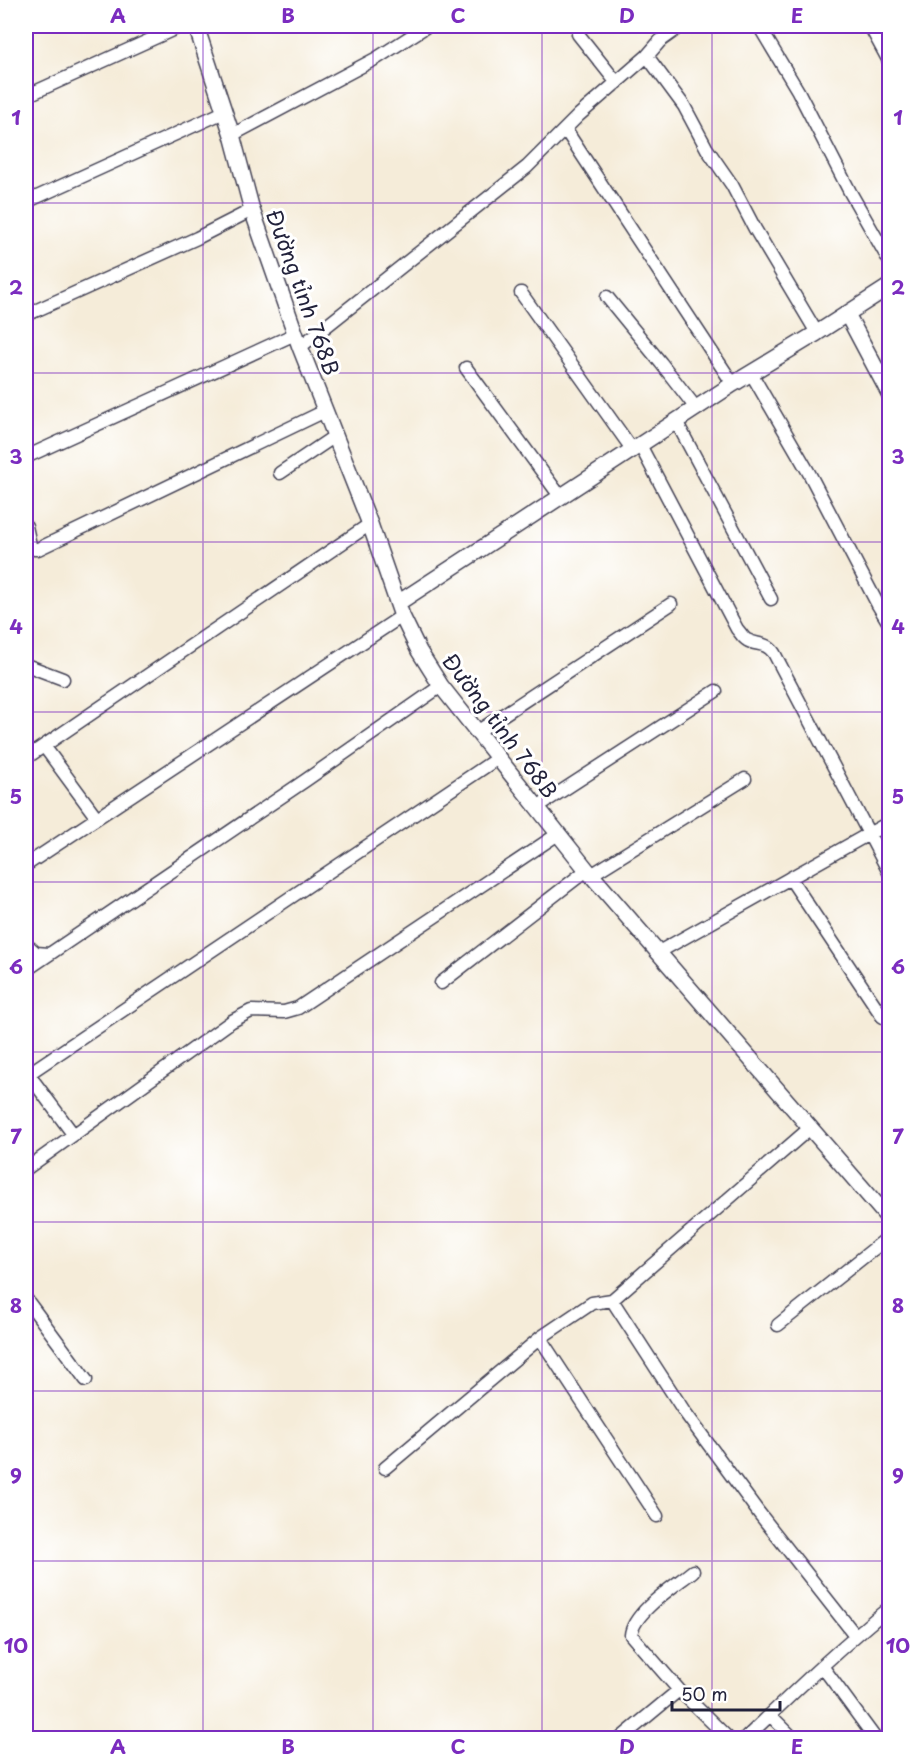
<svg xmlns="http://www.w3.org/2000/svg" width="915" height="1764" viewBox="0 0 915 1764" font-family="'Playpen Sans',sans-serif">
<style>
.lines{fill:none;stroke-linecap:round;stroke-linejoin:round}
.minor-casing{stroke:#424053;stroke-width:15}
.tertiary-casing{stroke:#424053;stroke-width:18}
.minor{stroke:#fff;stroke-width:12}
.tertiary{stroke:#fff;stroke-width:15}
.grid{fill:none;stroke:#7b2cbf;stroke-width:1.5;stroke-opacity:0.55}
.labels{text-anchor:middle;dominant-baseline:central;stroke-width:6;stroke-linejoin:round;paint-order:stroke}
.street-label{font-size:21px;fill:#22223b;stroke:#fff}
.neatline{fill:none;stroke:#7b2cbf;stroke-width:2}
.grid-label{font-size:20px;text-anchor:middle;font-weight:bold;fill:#7b2cbf}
</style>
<rect width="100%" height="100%" fill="#fff"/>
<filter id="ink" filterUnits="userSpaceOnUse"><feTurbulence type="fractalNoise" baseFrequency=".0167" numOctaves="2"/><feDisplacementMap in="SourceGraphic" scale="12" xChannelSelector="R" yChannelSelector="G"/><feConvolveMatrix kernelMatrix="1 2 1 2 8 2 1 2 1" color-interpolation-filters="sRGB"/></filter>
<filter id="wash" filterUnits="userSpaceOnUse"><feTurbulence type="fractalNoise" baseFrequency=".008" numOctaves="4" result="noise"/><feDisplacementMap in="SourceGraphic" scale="24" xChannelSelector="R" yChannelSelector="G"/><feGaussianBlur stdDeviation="1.35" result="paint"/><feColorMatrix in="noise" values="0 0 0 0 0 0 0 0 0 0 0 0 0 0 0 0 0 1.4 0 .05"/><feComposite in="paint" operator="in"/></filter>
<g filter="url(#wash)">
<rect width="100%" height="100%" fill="#f5ecd9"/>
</g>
<g filter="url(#ink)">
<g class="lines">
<g class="minor-casing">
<path id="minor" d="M759,26L798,91L850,192L890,262
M870,26L890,63
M578,34L617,83
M647,56L684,106L707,149L732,185L755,229L817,333
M26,96L181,26
M565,129L733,384
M232,135L377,58L427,26
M26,202L224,112
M521,293L632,449
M607,297L661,363L696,408
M26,315L197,238L252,210
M300,347L527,167L579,115L647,56L660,41L681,26
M466,368L560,496
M751,373L809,473L878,605L890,625
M676,421L771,599
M640,445L737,629C740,632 743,638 747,640C757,646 765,641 774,653L890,874
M26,457L295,334
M280,473L335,436
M26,526L30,545L34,549H38L325,411
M26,665L63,679
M477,732L671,604
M44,746L97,818
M26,758L370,524
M537,807L716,691
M26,865L402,616
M591,875L745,779
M790,878L882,1016L887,1019L890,1018
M26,944L36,953L49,954
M657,953L890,822
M26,970L306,780L441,686
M441,983L587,870
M26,1071L73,1134
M28,1074L498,758
M26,1169L232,1021L251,1011L284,1012L298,1008L558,834
M26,1299L86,1380
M612,1300L810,1128
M778,1325L890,1236
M540,1338L657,1516
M385,1468L540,1338L592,1303L612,1300L684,1411L759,1513L855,1635
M693,1571C676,1585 633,1612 631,1635L679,1690L728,1738
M822,1666L875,1738
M770,1715L793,1738
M621,1738L679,1690
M746,1738C793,1693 839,1648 890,1607"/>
</g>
<g class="tertiary-casing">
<path id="tertiary" d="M196,26L232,135L252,210L300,347L370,524L402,616L419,651L441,686L587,870L890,1220
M847,314L890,395
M398,603L733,384L817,333L890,286"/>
</g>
<use href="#minor" class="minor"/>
<use href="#tertiary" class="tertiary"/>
</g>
</g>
<path class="grid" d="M203,26V1738M373,26V1738M542,26V1738M712,26V1738M26,203H890M26,373H890M26,542H890M26,712H890M26,882H890M26,1052H890M26,1222H890M26,1391H890M26,1561H890"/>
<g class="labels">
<g class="street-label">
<text transform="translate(304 292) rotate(70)">Đường tỉnh 768B</text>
<text transform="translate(501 725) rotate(53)">Đường tỉnh 768B</text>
</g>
</g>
<rect width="915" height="1764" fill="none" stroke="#fff" stroke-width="66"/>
<path d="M672 1701v9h108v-9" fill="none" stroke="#22223b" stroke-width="3"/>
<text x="681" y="1701" font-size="18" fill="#22223b" stroke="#ffffff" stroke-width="4.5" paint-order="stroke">50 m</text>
<rect x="33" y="33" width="849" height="1698" class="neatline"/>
<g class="grid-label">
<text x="118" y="23">A</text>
<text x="288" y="23">B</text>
<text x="458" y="23">C</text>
<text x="627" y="23">D</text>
<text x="797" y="23">E</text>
<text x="16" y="125">1</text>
<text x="898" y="125">1</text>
<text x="16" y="295">2</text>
<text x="898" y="295">2</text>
<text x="16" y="464">3</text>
<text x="898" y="464">3</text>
<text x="16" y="634">4</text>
<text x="898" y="634">4</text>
<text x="16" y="804">5</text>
<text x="898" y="804">5</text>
<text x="16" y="974">6</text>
<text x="898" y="974">6</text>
<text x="16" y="1144">7</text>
<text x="898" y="1144">7</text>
<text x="16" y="1313">8</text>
<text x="898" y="1313">8</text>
<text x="16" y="1483">9</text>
<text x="898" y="1483">9</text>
<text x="16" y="1653">10</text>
<text x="898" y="1653">10</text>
<text x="118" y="1754">A</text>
<text x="288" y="1754">B</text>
<text x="458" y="1754">C</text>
<text x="627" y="1754">D</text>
<text x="797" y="1754">E</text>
</g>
</svg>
